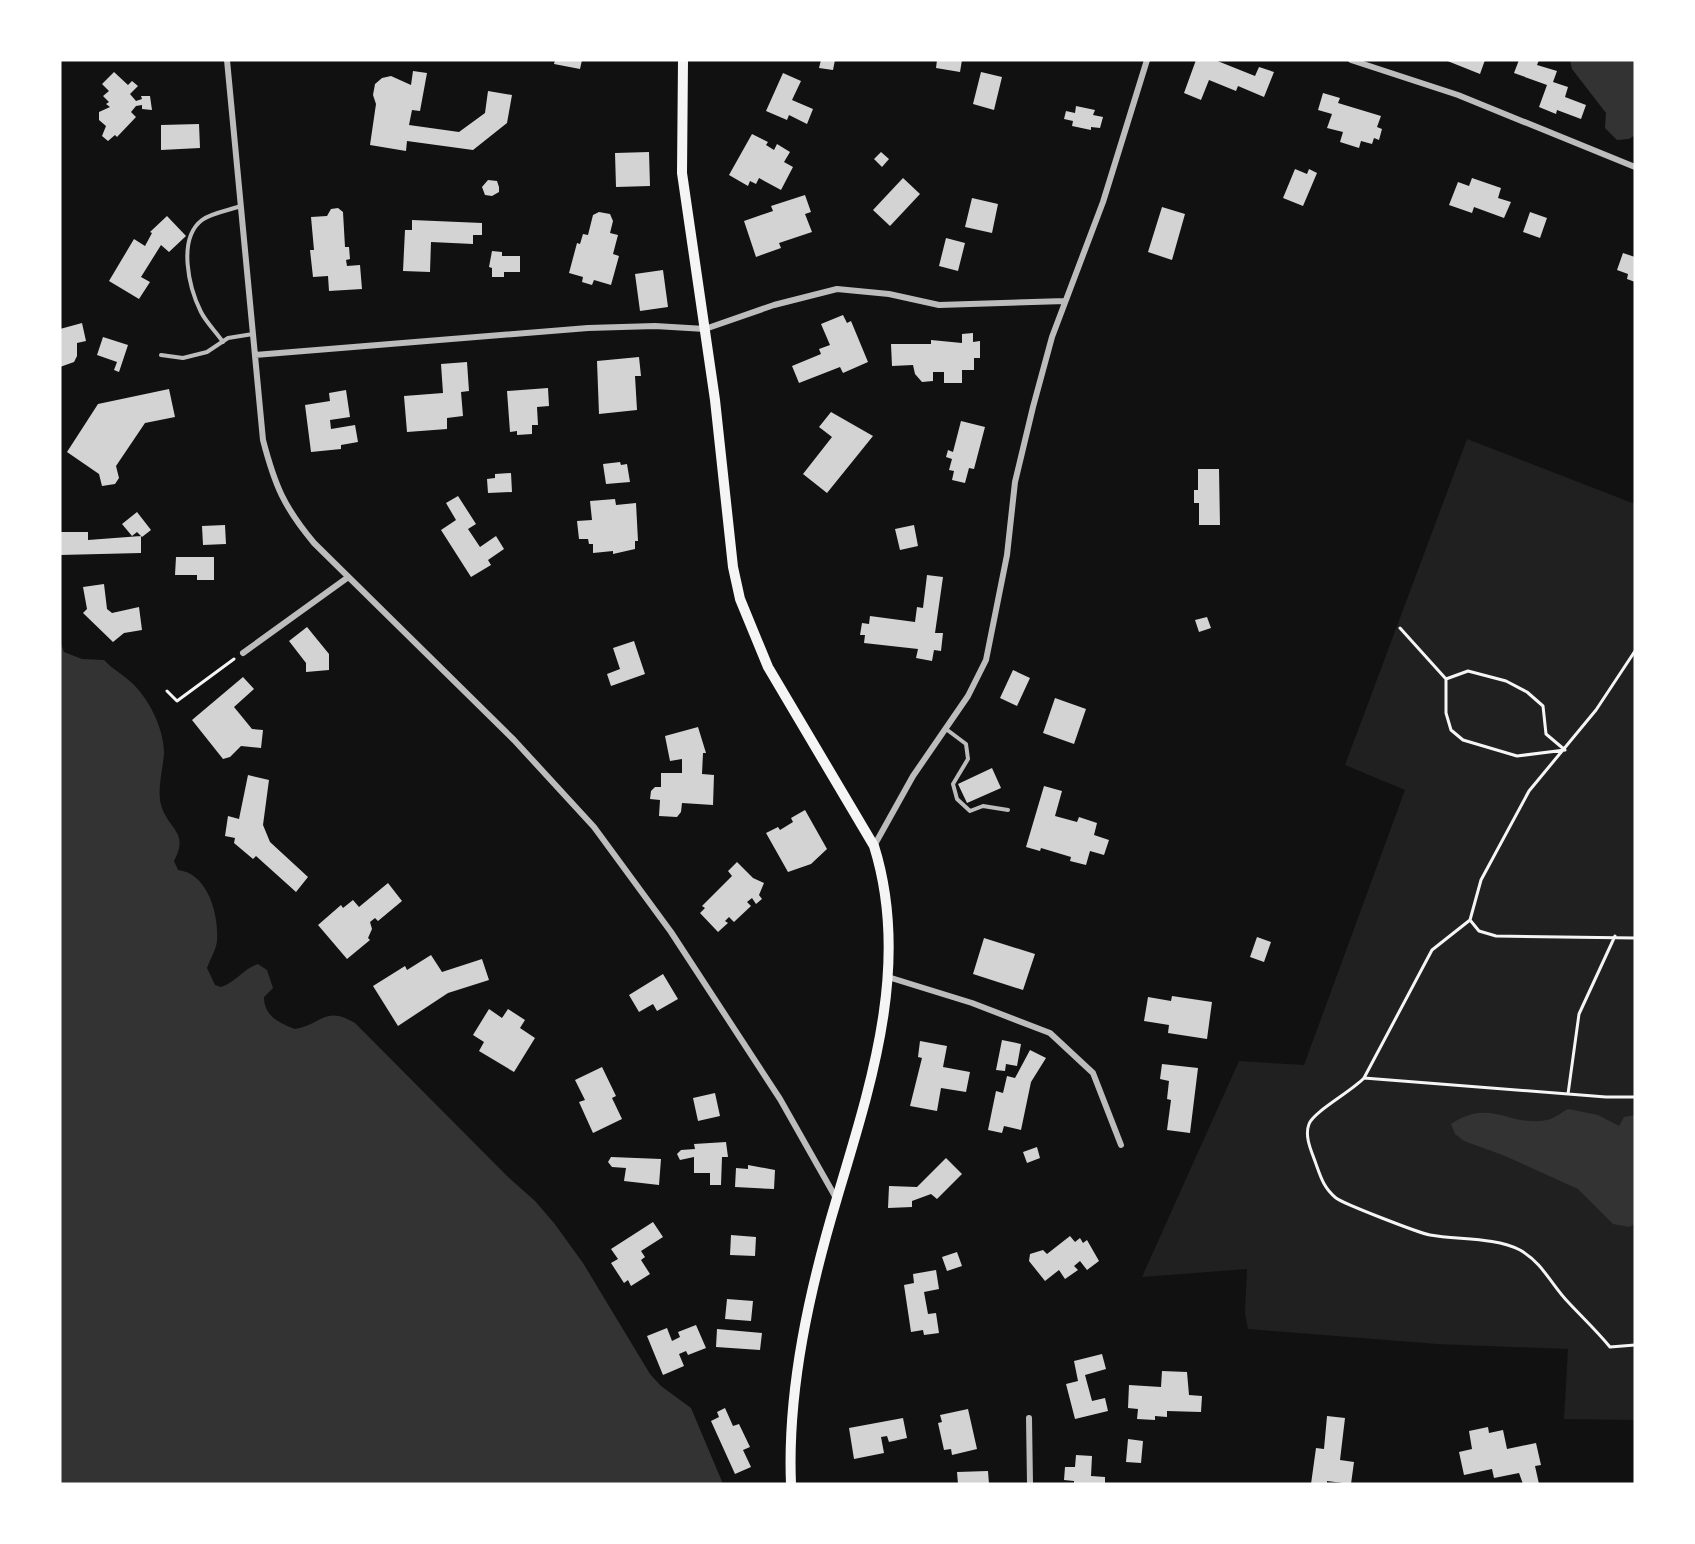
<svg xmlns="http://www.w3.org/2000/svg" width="1695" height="1544" viewBox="0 0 1695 1544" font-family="Georgia,serif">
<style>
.green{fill:#202020}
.water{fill:#333}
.building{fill:#d3d3d3}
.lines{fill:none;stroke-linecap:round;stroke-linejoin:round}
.path{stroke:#f5f5f5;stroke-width:3}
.service{stroke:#bcbcbc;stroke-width:4}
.minor{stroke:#bcbcbc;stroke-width:6}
.secondary{stroke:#f5f5f5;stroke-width:10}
</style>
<rect width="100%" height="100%" fill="#111"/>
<path class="green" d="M1467,439L1635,504V1420L1564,1419L1568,1349L1437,1344L1248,1329L1245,1313L1247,1269L1142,1277L1239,1061L1304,1065L1405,790L1345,765Z"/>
<path class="water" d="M1570,60H1635V135L1629,139L1617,140L1605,128L1606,113L1572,69Z
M60,641L64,652L82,659L104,660C113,670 126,676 135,686C151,703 164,730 164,753C163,770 156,792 162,808C170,830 189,833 174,861L178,870C208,873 219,915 217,941C216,950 210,959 207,968L215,985L221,987C236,982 243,969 258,964L267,970L273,988L264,997C264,1016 279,1023 295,1029C323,1024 325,1005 355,1023L507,1176L535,1201L554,1223L583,1263L650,1374L661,1386L691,1408L723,1484H60Z
M1568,1109L1598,1115L1619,1126L1624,1117L1635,1115V1223L1630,1227L1613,1224L1578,1189L1505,1156L1464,1141L1455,1134L1451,1124C1491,1097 1510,1128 1547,1120C1554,1119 1562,1112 1568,1109Z"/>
<path class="building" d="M555,60H582L580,69L554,64Z
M821,60H835L833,70L819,68Z
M937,60H962L960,72L936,68Z
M1196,60H1215L1255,76L1259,67L1274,72L1264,97L1238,86L1236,91L1209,80L1201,100L1184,93Z
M1445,60H1485L1480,74Z
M1519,60H1539L1537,65L1557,71L1553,82L1568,87L1565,97L1586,105L1581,119L1557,110L1556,114L1539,107L1547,85L1514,73Z
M413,71L427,73L420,111L412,110L409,125L459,132L485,113L488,91L512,95L507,123L473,150L407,141L406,151L370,145L376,104L373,95L375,84L382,78L391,76L411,85Z
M114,72L128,85L132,81L138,86L130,94L136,101L142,99L141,96H150L152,110L142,109V105L136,106L131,112L136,117L117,137L115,135L108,141L102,136L106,126L99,120V112L110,107L106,104L109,102L103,96L109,91L102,84Z
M981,72L1002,77L994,110L973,104Z
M783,73L801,81L792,100L813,109L807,124L789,115L787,120L766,111Z
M1323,93L1340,98L1338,103L1381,116L1377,127L1382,129L1379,140L1374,138L1372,144L1361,141L1359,148L1340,142L1343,132L1327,128L1332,114L1318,110Z
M1076,106L1095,110L1093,115L1103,117L1100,128L1091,127V130L1072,126L1073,121L1064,119L1066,111L1075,113Z
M199,124L200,148L161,150V125Z
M752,134L768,142L766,145L774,150L777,144L790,152L784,162L793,167L781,190L759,178L756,184L750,181L748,186L729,175Z
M649,152L650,186L616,187L615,153Z
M881,152L889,159L882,167L874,159Z
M1295,169L1307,174L1309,169L1317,173L1303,206L1283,198Z
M903,178L920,194L890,226L873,210Z
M1472,178L1501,188L1498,198L1511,202L1504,218L1474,207L1472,213L1449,205L1458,182L1469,186Z
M488,180L497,181L499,187V192L492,196L485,195L482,187Z
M805,195L811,212L805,214L812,232L779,243L781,248L756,257L744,221L773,211L771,206Z
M972,198L998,204L992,233L965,227Z
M1162,207L1185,214L1172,260L1148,252Z
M338,208L343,212L345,247H349L350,259L346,260L347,266L360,265L362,289L329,291L328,276L313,277L310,250H314L311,217L327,216L331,209Z
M599,212L610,214L613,221L610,233L618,235L613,254L619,256L611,285L594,280L592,285L582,282L583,277L569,273L577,243L580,244L583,234L588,235L593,215Z
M1530,212L1547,218L1540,238L1523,232Z
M167,216L186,236L169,252L161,245L141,277L150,282L139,299L109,281L134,239L145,246L152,233L150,232Z
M412,220L482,223V235H473V244L431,242L430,272L403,271L405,230H412Z
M946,238L965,243L958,271L939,266Z
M492,251L502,252V256H520V272H504V277H492V268L489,267Z
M1623,253L1635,257V282L1627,279L1628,274L1617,270Z
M663,270L668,307L640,311L635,274Z
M843,315L847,323L851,321L868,362L843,373L840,367L799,383L792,366L821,354L819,349L830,345L821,324Z
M82,323L86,341L77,343V356L74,362L60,367V329Z
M973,333V342L980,341V358H974V370H962V383H944V372H933V381L922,382L915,374L913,365L892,366L891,344H931V340L962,343V334Z
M103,337L128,345L119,372L114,370L117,362L97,355Z
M639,357L641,376H635L637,410L599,414L597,361Z
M467,362L469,391L461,392L463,416L447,418V429L407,432L404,396L443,393L441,364Z
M548,388L549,406L537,407L538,425H532V434L517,435V431L510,432L507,391Z
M169,389L175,417L145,423L116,466L119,478L115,484L102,486L99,474L67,452L98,404Z
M346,390L350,417L330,420L331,429L355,425L358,442L341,445V449L311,452L305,405L330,401L329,393Z
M831,412L873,436L827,493L803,474L832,437L819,427Z
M961,421L985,427L974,469L969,468L965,483L952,480L954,471L949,470L952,459L946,457L948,450L953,452Z
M620,462L621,465L627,464L630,482L606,484L603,464Z
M1198,469H1219L1220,525H1199V503H1194V490H1198Z
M511,473L512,492L488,493L487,479L495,478V474Z
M458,496L476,524L468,529L480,547L496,536L504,549L488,560L491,565L471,577L441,530L456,520L446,503Z
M615,499L616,505L636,503L638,541H635V549L613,554V551L593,553V544H589L588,539H579L577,521L592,520L590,501Z
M137,512L151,530L142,537L137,532L132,536L122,524Z
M225,525L226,544L203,545L202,526Z
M914,525L918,546L900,550L895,529Z
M60,532H88V540L141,536V553L60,555Z
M176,557H214V580H197V575H175Z
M927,575L943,577L935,633H943L941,651L934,650L932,661L916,658L918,649L864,643L865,635H860L862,623L869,624L870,616L915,622L917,607L923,608Z
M104,584L107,609L112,613L139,607L142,630L124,633L113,642L83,613L87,609L83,587Z
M1207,617L1211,628L1199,632L1195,620Z
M307,627L329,654V670L306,672V663L289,641Z
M634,641L645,674L611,686L607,674L620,669L613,648Z
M1013,670L1030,678L1017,706L1000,698Z
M243,677L254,689L234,707L252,729L263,730L261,748L241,746L230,757L223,759L192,720Z
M1055,698L1086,709L1074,744L1043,733Z
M698,727L706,753H703L702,774L714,775L713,805L682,803L681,812L677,817L659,816L660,800L650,799L651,791L655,787H661V773H682V759L670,761L665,736Z
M992,768L1001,788L967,803L958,784Z
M248,775L269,780L263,825L270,842L308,877L296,892L256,856L253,859L234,843L235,838L225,836L228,816L239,819Z
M1044,786L1062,791L1055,816L1077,822L1079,817L1097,823L1094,835L1109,840L1104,855L1090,851L1086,865L1070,861L1071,857L1041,848L1040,851L1026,847Z
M805,810L827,849L811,864L788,872L766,833L778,827L780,830L793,822L791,818Z
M737,862L753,878L764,883L759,895L762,899L756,904L752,898L747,902L751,906L734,922L729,917L725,921L728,923L718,932L700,913L705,908L702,906L732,876L728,871Z
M388,883L402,901L378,921L375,918L370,922L372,929L368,938L370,940L347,959L318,925L341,905L343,908L353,900L359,907Z
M1257,937L1271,942L1264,962L1250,957Z
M984,938L1035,954L1023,990L973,974Z
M431,955L442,972L482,959L489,980L448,993L398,1026L373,986L405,966L407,970Z
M663,974L678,999L657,1011L653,1004L639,1012L629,995Z
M1172,996L1212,1002L1207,1039L1168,1033L1169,1025L1144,1021L1148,997L1171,1001Z
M489,1009L502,1018L508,1009L525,1020L520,1028L535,1038L514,1072L479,1051L484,1042L473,1035Z
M1002,1040L1021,1044L1017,1066L1006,1064L1005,1071L996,1070Z
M920,1041L947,1046L943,1067L970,1072L966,1092L941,1088L937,1111L910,1106L922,1058L918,1057Z
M1030,1050L1046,1058L1031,1082L1021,1130L1004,1126L1002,1133L988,1130L996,1091L1003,1093L1007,1076L1015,1078Z
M1162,1064L1198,1068L1190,1133L1167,1130L1171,1100L1167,1099L1169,1081L1160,1079Z
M602,1067L616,1096L612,1098L622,1119L593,1133L579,1102L585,1100L575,1080Z
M715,1093L720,1116L698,1121L693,1098Z
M726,1142L728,1157H722L721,1185H710V1173H694V1157L680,1160L677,1154L681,1150L695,1149L694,1144Z
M1037,1147L1040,1158L1027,1163L1023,1152Z
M611,1157L661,1159L659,1185L624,1181L626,1168L612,1167L608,1162Z
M946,1158L962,1174L937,1199L931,1194L912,1201V1207L888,1208L889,1186L917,1187Z
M748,1165L775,1170L774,1189L735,1187L736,1168L748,1169Z
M653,1222L663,1237L641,1251L645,1257L641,1260L650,1274L631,1286L628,1280L624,1283L611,1263L618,1259L611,1249Z
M731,1235L756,1237L755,1256L730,1255Z
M1070,1236L1075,1242L1080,1238L1083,1243L1087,1240L1099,1261L1087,1270L1080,1261L1074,1266L1078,1270L1065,1279L1059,1270L1045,1281L1029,1261L1030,1254L1043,1250L1047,1254Z
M957,1252L962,1266L947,1271L942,1257Z
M936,1270L939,1289L924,1292L928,1314L936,1313L939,1333L924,1335L923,1330L911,1332L904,1285L914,1283L913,1274Z
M727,1299L753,1301L751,1321L725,1319Z
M696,1325L706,1348L688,1355L686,1351L679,1354L684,1366L663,1375L647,1336L667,1328L672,1341L680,1337L678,1332Z
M717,1329L762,1333L760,1350L716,1347Z
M1102,1354L1106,1369L1085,1375L1092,1401L1105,1398L1108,1411L1075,1419L1066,1384L1078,1381L1074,1361Z
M1162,1371L1187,1372L1189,1395L1202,1396L1201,1412L1167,1411V1417L1155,1416V1420L1137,1419L1138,1409L1128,1408L1129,1385L1161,1387Z
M725,1408L733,1426L739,1424L750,1447L743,1450L751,1467L735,1474L711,1421L719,1417L717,1412Z
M968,1409L977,1449L952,1455L951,1449L944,1450L938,1423L942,1422L940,1415Z
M1327,1416L1345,1418L1340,1460L1354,1462L1351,1484L1327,1481V1484H1311L1316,1448L1324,1449Z
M903,1418L907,1438L889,1442L887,1436L881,1437L884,1453L854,1459L849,1428Z
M1488,1427L1489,1433L1503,1430L1507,1449L1536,1443L1541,1465L1535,1466L1539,1484H1523L1519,1473L1494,1478L1492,1469L1464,1475L1459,1452L1472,1449L1469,1431Z
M1128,1439L1143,1441L1141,1463L1126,1462Z
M1076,1455L1092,1456L1091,1476L1105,1477V1484H1074V1481L1064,1480L1065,1467H1075Z
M988,1471L989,1484H958L957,1472Z"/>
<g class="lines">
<path class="path" d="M1400,628L1446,679V713L1451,730L1463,740L1517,756L1565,750L1546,734L1543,706L1527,692L1506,681L1468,671L1446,679
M1635,651L1596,710L1529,791L1481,880L1470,920L1432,950L1364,1078C1352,1091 1313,1112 1309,1124C1304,1137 1312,1152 1316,1164C1321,1178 1324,1188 1336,1198C1344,1204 1419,1233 1430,1235C1457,1240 1495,1237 1520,1250C1543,1263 1552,1286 1569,1303C1583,1318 1597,1331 1610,1347L1635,1345
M167,691L177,701L234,659
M1470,920L1479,931L1496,936L1635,938
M1364,1078L1606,1097H1635
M1568,1094L1579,1014L1615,936"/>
<path class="service" d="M223,342C216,332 206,322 201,312C189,288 177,239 202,220C211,213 230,210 241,206
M161,355L183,358L207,352L228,338L253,334
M946,729L966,744L968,759L953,784L957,799L970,811L983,806L1008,810"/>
<path class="minor" d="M227,60L263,440C275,486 284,507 314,543L514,740L594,827L671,932L780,1099L836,1198
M1351,60L1458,95L1635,167
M255,355L588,328L655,326L705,329L774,305L837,289L889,294L939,305L1065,301
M243,653L347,578
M874,846L913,776L968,696L986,660L1007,555L1015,482L1033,407L1052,337L1103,202L1147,60
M888,977L972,1003L1050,1033L1093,1073L1121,1145
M1029,1418L1030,1484"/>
<path class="secondary" d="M683,60L682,173L715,400L733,567L740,599L768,667L874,846C911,964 871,1084 837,1198C810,1288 787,1389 791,1484"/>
</g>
<rect width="1695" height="1544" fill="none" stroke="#ffffff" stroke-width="123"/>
</svg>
